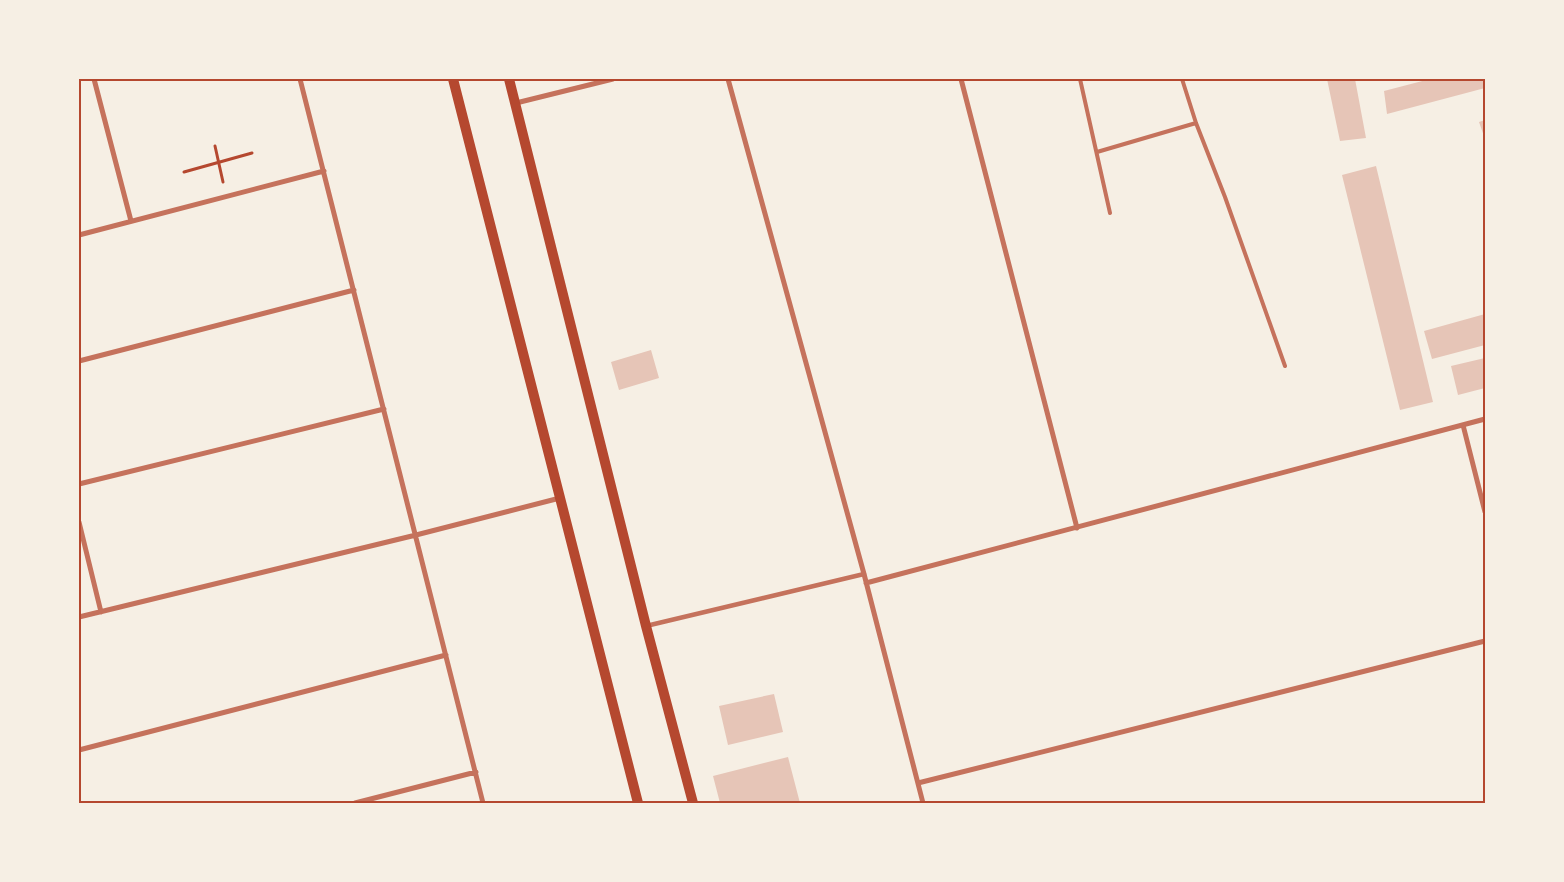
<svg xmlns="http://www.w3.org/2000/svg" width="1564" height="882" viewBox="0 0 1564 882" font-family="'Sofia Sans Condensed',sans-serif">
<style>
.building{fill:#e6c5b7}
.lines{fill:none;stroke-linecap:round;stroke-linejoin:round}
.path{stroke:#b5482f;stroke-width:3}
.service{stroke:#c5725c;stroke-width:4}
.pedestrian{stroke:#c5725c;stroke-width:4.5}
.minor{stroke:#c5725c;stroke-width:5}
.secondary{stroke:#b5482f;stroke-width:10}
.neatline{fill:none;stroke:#b5482f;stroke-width:2}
</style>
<rect width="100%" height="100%" fill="#f6efe4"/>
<path class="building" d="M1327,79H1355L1366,138L1340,141Z
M1430,79H1485V88L1387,114L1384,91Z
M1485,120V139L1479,122Z
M1376,166L1433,402L1400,410L1342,175Z
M1485,314V345L1432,359L1424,331Z
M651,350L659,378L619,390L611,362Z
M1485,358V388L1458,395L1451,366Z
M774,694L783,732L728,745L719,706Z
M788,757L800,803H720L713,776Z"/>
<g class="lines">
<path class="path" d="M215,146L223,182
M184,172L252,153"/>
<path class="service" d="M1080,79L1110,213
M1182,79L1196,123L1225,197L1285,366
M1097,152L1196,123"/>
<path class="pedestrian" d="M646,626L864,574"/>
<path class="minor" d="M94,79L131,221
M300,79L483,803
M728,79L864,574L923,803
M961,79L1077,528
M516,103L613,79
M79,235L324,171
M79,361L354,290
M1463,425L1485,512
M79,484L384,409
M79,522L101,612
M866,583L1485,419
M79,617L416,535L560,498
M79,750L446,655
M918,783L1485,641
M355,803L476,772"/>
<path class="secondary" d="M453,79L638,803
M509,79L646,626L693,803"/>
</g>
<rect width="1564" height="882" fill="none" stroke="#f6efe4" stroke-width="160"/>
<rect x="80" y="80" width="1404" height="722" class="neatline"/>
</svg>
